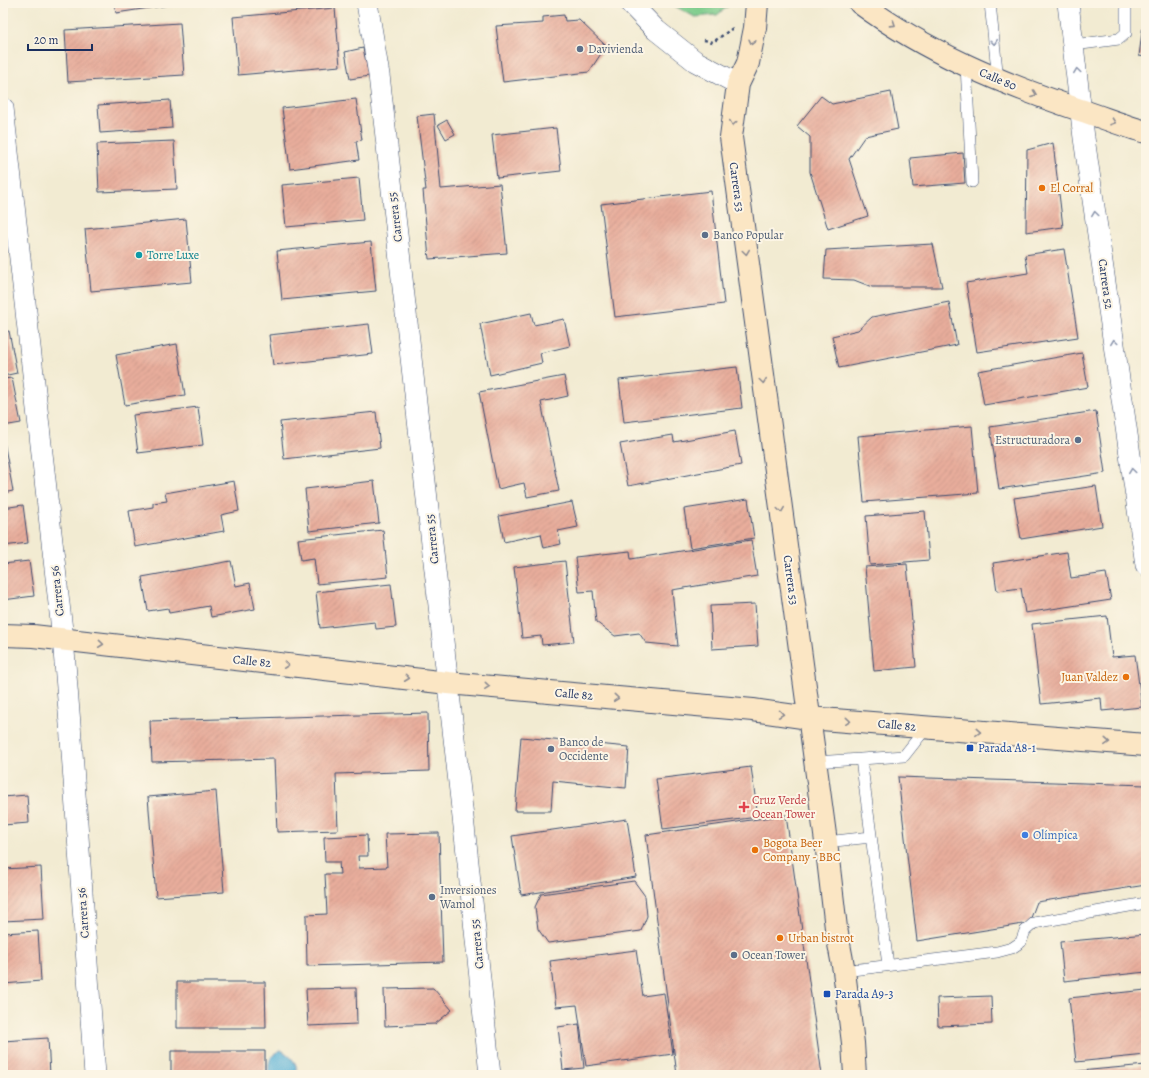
<svg xmlns="http://www.w3.org/2000/svg" width="1149" height="1078" viewBox="0 0 1149 1078" font-family="Alegreya,serif">
<style>
.grass{fill:url(#grass-tufts);stroke:#4c7e74}
.water{fill:#5bb3d8;stroke:#3b719b}
.building{fill:url(#building-hatch)}
.lines{fill:none;stroke-linecap:round;stroke-linejoin:round}
.lane-casing{stroke:#3b4b6f;stroke-width:12}
.street-casing{stroke:#3b4b6f;stroke-width:22}
.secondary-casing{stroke:#3b4b6f;stroke-width:24}
.path{stroke:#3b4b6f;stroke-width:2.5;stroke-dasharray:3 3;stroke-linecap:butt}
.lane{stroke:#fff;stroke-width:11}
.street{stroke:#fff;stroke-width:21}
.secondary{stroke:#fbe6c4;stroke-width:22}
.oneway{stroke:#8b8a91}
.oneway2{stroke:#8d97ae}
.service-dot{fill:#5c6f8a;stroke:#fcf5e5;stroke-width:1.5}
.food-dot{fill:#e8710a;stroke:#fcf5e5;stroke-width:1.5}
.culture-dot{fill:#0f9aa8;stroke:#fcf5e5;stroke-width:1.5}
.transit-dot{fill:#1a4fb4;stroke:#fcf5e5;stroke-width:1.5}
.health-dot{fill:#e0444e;stroke:#fcf5e5;stroke-width:1.5}
.shop-dot{fill:#3f7fe0;stroke:#fcf5e5;stroke-width:1.5}
.labels{text-anchor:middle;dominant-baseline:central;stroke-width:4;stroke-linejoin:round;paint-order:stroke}
.service-label{font-size:12px;fill:#4e5e75;stroke:#fcf5e5;text-anchor:start}
.street-label{font-size:12px;fill:#1b2f5e;stroke:#fcf5e5}
.food-label{font-size:12px;fill:#c56008;stroke:#fcf5e5;text-anchor:start}
.culture-label{font-size:12px;fill:#0d838f;stroke:#fcf5e5;text-anchor:start}
.transit-label{font-size:12px;fill:#164399;stroke:#fcf5e5;text-anchor:start}
.health-label{font-size:12px;fill:#be3a42;stroke:#fcf5e5;text-anchor:start}
.shop-label{font-size:12px;fill:#366cbe;stroke:#fcf5e5;text-anchor:start}
</style>
<defs>
<pattern id="grass-tufts" width="24" height="20" patternUnits="userSpaceOnUse"><rect width="24" height="20" fill="#7dcc8b"/><path d="M3 7l-1-3M5 7V3M7 7l1-3M15 17l-1-3M17 17v-4M19 17l1-3" fill="none" stroke="#66a675"/></pattern>
<pattern id="building-hatch" width="6" height="6" patternUnits="userSpaceOnUse"><rect width="6" height="6" fill="#e8ad9b"/><path d="M-1 1l2-2M0 6l6-6M5 7l2-2" fill="none" stroke="#c69588"/></pattern>
</defs>
<rect width="100%" height="100%" fill="#fcf5e5"/>
<filter id="ink" filterUnits="userSpaceOnUse"><feTurbulence type="fractalNoise" baseFrequency=".025" numOctaves="2"/><feDisplacementMap in="SourceGraphic" scale="8" xChannelSelector="R" yChannelSelector="G"/><feConvolveMatrix kernelMatrix="1 2 1 2 8 2 1 2 1" color-interpolation-filters="sRGB"/></filter>
<filter id="wash" filterUnits="userSpaceOnUse"><feTurbulence type="fractalNoise" baseFrequency=".012" numOctaves="4" result="noise"/><feDisplacementMap in="SourceGraphic" scale="16" xChannelSelector="R" yChannelSelector="G"/><feGaussianBlur stdDeviation="0.9" result="paint"/><feColorMatrix in="noise" values="0 0 0 0 0 0 0 0 0 0 0 0 0 0 0 0 0 1.4 0 .05"/><feComposite in="paint" operator="in"/></filter>
<g filter="url(#wash)">
<rect width="100%" height="100%" fill="#f2ebd2"/>
<path class="grass" d="M669,3H732L717,15L695,17Z"/>
<path class="water" d="M281,1050C291,1056 298,1063 297,1075H269C268,1062 269,1056 281,1050Z"/>
<g id="blocks">
<path class="building" d="M114,3H176V4L116,13Z
M335,8L340,66L238,75L233,17Z
M564,15L565,21L579,20L606,46L589,72L503,82L496,26L543,23V17Z
M1144,16L1146,17V57L1139,56Z
M180,23L184,75L68,82L65,30Z
M363,48L369,76L350,79L345,52Z
M891,92L898,129L865,136L849,159L868,216L828,229L810,172V137L797,126L821,96L832,104Z
M356,99L362,140L356,141L359,160L290,169L282,108Z
M170,100L172,128L100,133L98,105Z
M434,114L441,189L500,184L507,253L429,259L423,190H426L417,116Z
M447,120L455,134L446,139L438,125Z
M556,128L561,171L497,178L492,135Z
M174,141L177,189L99,192L97,144Z
M1053,143L1063,227L1026,232L1027,150Z
M963,153L965,183L913,187L910,158Z
M359,178L363,220L286,227L282,185Z
M711,191L724,304L615,317L601,204Z
M186,219L192,282L91,291L85,229Z
M371,242L376,291L282,300L277,251Z
M933,244L942,287H872L854,280L824,279L826,250Z
M1064,249L1078,337L977,352L966,283L1028,273L1025,255Z
M949,302L957,345L839,368L832,336L858,330L872,317Z
M531,313L534,325L564,319L570,346L540,353L542,363L490,375L480,324Z
M369,324L373,354L273,365L269,335Z
M9,331L17,373L3,376V332Z
M177,344L185,395L125,405L116,355Z
M1082,353L1088,387L984,405L978,371Z
M737,367L742,408L624,422L619,380Z
M564,376L568,396L541,402L559,491L527,497L524,483L498,489L479,392Z
M12,378L21,423L3,426V379Z
M198,407L203,445L138,453L133,415Z
M1096,411L1105,473L999,489L990,427Z
M376,412L380,448L284,459L280,422Z
M972,426L978,493L864,502L858,436Z
M735,431L741,465L628,486L620,444L673,435L674,442Z
M3,436L13,491L3,493Z
M234,481L239,511L221,515L224,531L135,547L129,511L153,507V503L167,501L165,493Z
M374,481L379,523L309,531L305,489Z
M1096,486L1102,526L1021,539L1014,498Z
M748,499L754,538L690,548L684,509Z
M572,502L578,527L558,531L561,544L544,548L541,534L504,542L499,516Z
M23,505L28,543L3,546V508Z
M925,511L929,560L870,565L866,516Z
M383,530L388,577L317,584L314,558L301,560L298,539Z
M751,540L757,576L672,590L678,646L646,643L639,633L615,636L596,622L593,591L579,592L575,557L630,551L631,559Z
M1067,552L1071,578L1106,573L1111,600L1025,613L1021,588L997,591L993,563Z
M29,561L34,596L3,600V564Z
M231,561L236,586L250,583L255,609L211,617L209,606L169,613L168,608L148,611L142,577Z
M565,561L574,642L542,645L541,636L522,638L514,567Z
M907,564L916,667L874,671L865,567Z
M391,584L396,627L376,629L375,622L320,628L316,592Z
M755,604L758,646L712,649L710,606Z
M1107,616L1112,657L1135,655L1142,707L1102,711L1101,698L1041,704L1032,624Z
M428,713L429,771L336,774L338,830L277,832L274,759L152,762L150,721Z
M521,737L629,747L626,788L553,781L551,811H515Z
M751,767L758,817L663,829L656,779Z
M898,777L1146,785V885L1037,902L1029,923L917,941Z
M216,791L224,892L156,897L148,797Z
M27,795L29,823L3,825V797Z
M786,815L822,1075H677L646,835Z
M627,819L636,877L521,895L512,836Z
M439,833L443,962L307,966L306,915L327,914L325,874H340L339,862H325L324,837L367,835L368,856H358L359,868L387,867L385,834Z
M41,867L44,919L3,921V869Z
M634,881L645,896L647,916L641,931L548,943L538,929L535,907L541,894Z
M38,931L41,981L3,984V933Z
M1146,934V972L1064,981L1060,942Z
M636,950L643,996L664,993L673,1054L586,1066L577,1005L556,1007L550,961Z
M177,982H265L266,1028H177Z
M356,988L357,1024L308,1026L306,989Z
M433,988L452,1010L435,1024L385,1026L384,989Z
M1146,990V1055L1076,1062L1069,998Z
M991,996L992,1024L938,1026L937,998Z
M579,1024L584,1068L563,1070L558,1027Z
M48,1038L50,1075H3V1041Z
M171,1051H265V1075H171Z
M1146,1065V1075H1070L1069,1072Z"/>
</g>
</g>
<g filter="url(#ink)">
<use href="#blocks" fill-opacity="0" stroke="#3b4b6f" stroke-width="1"/>
<g class="lines">
<g class="lane-casing">
<path id="lane" d="M990,3L998,80
M1074,45L1119,39L1126,33V3
M966,65L972,182
M815,762L861,759
M826,842L871,837
M888,965L861,759L904,756L926,728
M844,971L997,952L1012,948L1021,942L1025,931L1034,923L1146,903"/>
</g>
<g class="street-casing">
<path id="street" d="M367,3L379,75L467,853L490,1075
M630,3L656,30L695,61L738,84
M1068,3L1084,138L1146,565
M3,108L63,639L70,724L95,1075"/>
</g>
<g class="secondary-casing">
<path id="secondary" d="M757,3L755,28L748,63L738,84L731,137L826,842L836,928L844,971L853,1043L855,1075
M860,3C926,52 1003,84 1080,110C1102,117 1124,126 1146,132
M3,635L33,636L448,683L753,710L809,718L1146,745"/>
</g>
<path class="path" d="M704,40L713,42L733,28"/>
<use href="#lane" class="lane"/>
<use href="#street" class="street"/>
<use href="#secondary" class="secondary"/>
</g>
<defs><path id="oneway-chevron" d="M-2-3.5L2.5 0L-2 3.5" fill="none" stroke-width="1.6" stroke-linecap="round" stroke-linejoin="round"/></defs>
<g class="oneway">
<use href="#oneway-chevron" transform="translate(893 24) rotate(33)"/>
<use href="#oneway-chevron" transform="translate(752 42) rotate(103)"/>
<use href="#oneway-chevron" transform="translate(1034 94) rotate(21)"/>
<use href="#oneway-chevron" transform="translate(1113 122) rotate(19)"/>
<use href="#oneway-chevron" transform="translate(733 123) rotate(98)"/>
<use href="#oneway-chevron" transform="translate(746 252) rotate(82)"/>
<use href="#oneway-chevron" transform="translate(763 381) rotate(82)"/>
<use href="#oneway-chevron" transform="translate(781 510) rotate(82)"/>
<use href="#oneway-chevron" transform="translate(101 644) rotate(6)"/>
<use href="#oneway-chevron" transform="translate(286 665) rotate(6)"/>
<use href="#oneway-chevron" transform="translate(407 678) rotate(7)"/>
<use href="#oneway-chevron" transform="translate(487 686) rotate(5)"/>
<use href="#oneway-chevron" transform="translate(616 698) rotate(5)"/>
<use href="#oneway-chevron" transform="translate(781 714) rotate(8)"/>
<use href="#oneway-chevron" transform="translate(848 721) rotate(5)"/>
<use href="#oneway-chevron" transform="translate(978 732) rotate(4)"/>
<use href="#oneway-chevron" transform="translate(1107 742) rotate(4)"/>
</g>
<g class="oneway2">
<use href="#oneway-chevron" transform="translate(994 42) rotate(84)"/>
<use href="#oneway-chevron" transform="translate(1077 71) rotate(-98)"/>
<use href="#oneway-chevron" transform="translate(1095 214) rotate(-98)"/>
<use href="#oneway-chevron" transform="translate(1114 342) rotate(-98)"/>
<use href="#oneway-chevron" transform="translate(1132 471) rotate(-98)"/>
</g>
</g>
<g class="service-dot">
<circle cx="580" cy="49" r="4"/>
<circle cx="705" cy="235" r="4"/>
<circle cx="1078" cy="440" r="4"/>
<circle cx="551" cy="749" r="4"/>
<circle cx="432" cy="897" r="4"/>
<circle cx="734" cy="955" r="4"/>
</g>
<g class="food-dot">
<circle cx="1042" cy="188" r="4"/>
<circle cx="1126" cy="677" r="4"/>
<circle cx="755" cy="850" r="4"/>
<circle cx="780" cy="938" r="4"/>
</g>
<circle class="culture-dot" cx="139" cy="255" r="4"/>
<g class="transit-dot">
<rect x="966" y="744" width="8" height="8" rx="2"/>
<rect x="823" y="990" width="8" height="8" rx="2"/>
</g>
<path class="health-dot" d="M742 801h4v4h4v4h-4v4h-4v-4h-4v-4h4z"/>
<circle class="shop-dot" cx="1025" cy="835" r="4"/>
<g class="labels">
<g class="service-label">
<text x="588" y="49">Davivienda</text>
<text x="713" y="235">Banco Popular</text>
<text x="1070" y="440" text-anchor="end">Estructuradora</text>
<text x="559" y="742">Banco de<tspan x="559" dy="14">Occidente</tspan></text>
<text x="440" y="890">Inversiones<tspan x="440" dy="14">Wamol</tspan></text>
<text x="742" y="955">Ocean Tower</text>
</g>
<g class="street-label">
<text transform="translate(998 79) rotate(23)">Calle 80</text>
<text transform="translate(737 187) rotate(82)">Carrera 53</text>
<text transform="translate(395 217) rotate(-97)">Carrera 55</text>
<text transform="translate(1106 284) rotate(82)">Carrera 52</text>
<text transform="translate(432 539) rotate(-96)">Carrera 55</text>
<text transform="translate(791 580) rotate(82)">Carrera 53</text>
<text transform="translate(57 591) rotate(-96)">Carrera 56</text>
<text transform="translate(252 661) rotate(6)">Calle 82</text>
<text transform="translate(574 694) rotate(5)">Calle 82</text>
<text transform="translate(897 725) rotate(5)">Calle 82</text>
<text transform="translate(83 913) rotate(-94)">Carrera 56</text>
<text transform="translate(477 944) rotate(-96)">Carrera 55</text>
</g>
<g class="food-label">
<text x="1050" y="188">El Corral</text>
<text x="1118" y="677" text-anchor="end">Juan Valdez</text>
<text x="763" y="843">Bogota Beer<tspan x="763" dy="14">Company - BBC</tspan></text>
<text x="788" y="938">Urban bistrot</text>
</g>
<g class="culture-label">
<text x="147" y="255">Torre Luxe</text>
</g>
<g class="transit-label">
<text x="978" y="748">Parada A8-1</text>
<text x="835" y="994">Parada A9-3</text>
</g>
<g class="health-label">
<text x="752" y="800">Cruz Verde<tspan x="752" dy="14">Ocean Tower</tspan></text>
</g>
<g class="shop-label">
<text x="1033" y="835">Olímpica</text>
</g>
</g>
<rect width="1149" height="1078" fill="none" stroke="#fcf5e5" stroke-width="16"/>
<path d="M28 44v6h64v-6" fill="none" stroke="#1b2f5e" stroke-width="2"/>
<text x="34" y="44" font-size="12" fill="#1b2f5e" stroke="#fcf5e5" stroke-width="3" paint-order="stroke">20 m</text>
</svg>
